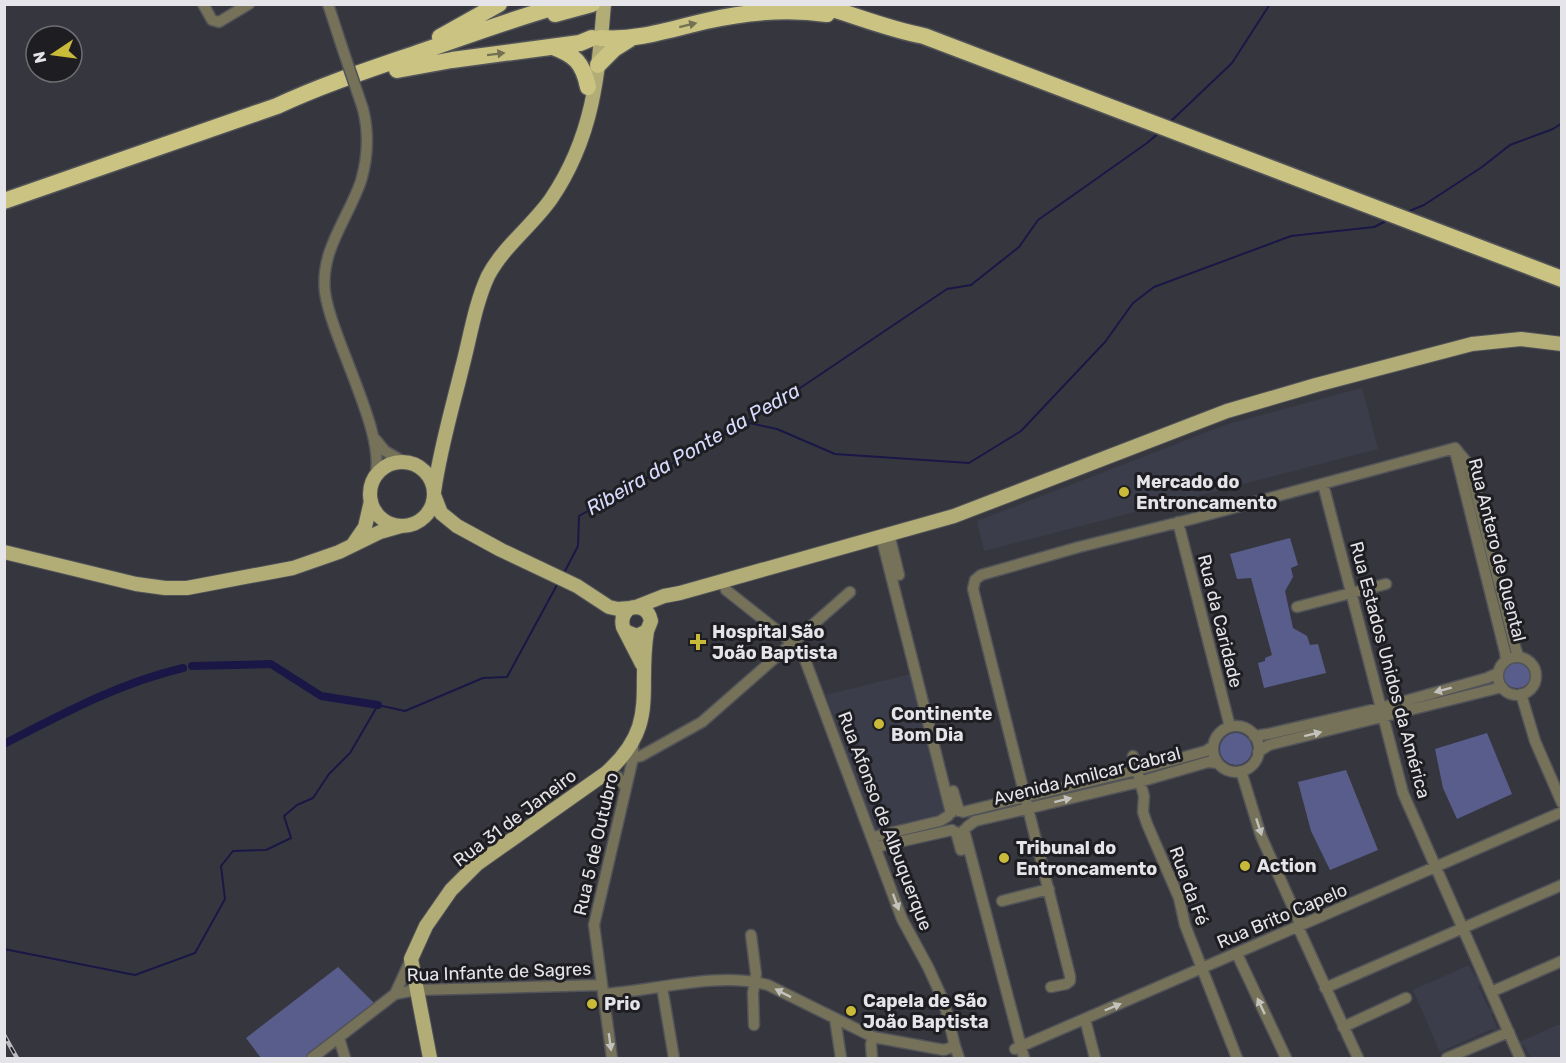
<svg xmlns="http://www.w3.org/2000/svg" width="1566" height="1063" viewBox="0 0 1566 1063" font-family="Rubik,sans-serif">
<style>
.built{fill:#3b3d4b}
.green{fill:#595d8c}
.lines{fill:none;stroke-linecap:round;stroke-linejoin:round}
.stream{stroke:#1a1746;stroke-width:2}
.canal{stroke:#1a1746;stroke-width:8}
.minor-casing{stroke:#525359;stroke-width:13}
.major-casing{stroke:#525359;stroke-width:16}
.highway-casing{stroke:#525359;stroke-width:19}
.minor{stroke:#757259;stroke-width:10}
.major{stroke:#b2ac77;stroke-width:14}
.highway{stroke:#cac382;stroke-width:16}
.rail-casing{stroke:#b9b9be;stroke-width:4.5}
.rail{stroke:#1e1e22;stroke-width:2;stroke-dasharray:7;stroke-linecap:butt}
.minor-bridge-casing{stroke:#525359;stroke-width:13;stroke-linecap:butt}
.minor-bridge{stroke:#757259;stroke-width:10}
.oneway{fill:#747052}
.oneway2{fill:#c3c2be}
.poi-dot{fill:#caba3a;stroke:#1e1e22;stroke-width:2}
.labels{text-anchor:middle;dominant-baseline:central;stroke-width:6;stroke-linejoin:round;paint-order:stroke}
.poi-label{font-size:18px;font-weight:bold;fill:#e4e4e9;stroke:#1e1e22;text-anchor:start}
.street-label{font-size:18px;fill:#e4e4e9;stroke:#1e1e22}
.water-label{font-size:20px;font-style:italic;fill:#d6dafc;stroke:#1e1e22}
</style>
<rect width="100%" height="100%" fill="#36373e"/>
<path class="built" d="M1362,388L1378,449L984,551L977,521L1228,424Z
M911,674L936,769L944,813L874,830L826,695Z
M1469,965L1475,977L1480,975L1484,983L1478,986L1489,1009L1494,1007L1496,1012L1491,1014L1498,1030L1503,1028L1497,1033L1492,1029L1440,1052L1413,990Z
M1558,1025H1561V1058H1531L1524,1045L1519,1047L1517,1043Z"/>
<path class="green" d="M1290,538L1298,565L1291,568L1293,577L1285,591L1293,628L1307,636L1310,645L1318,644L1326,673L1264,688L1258,663L1265,661V658L1272,655L1251,578L1237,579L1230,554Z
M1503 674a14 14 0 1 1 28 0a14 14 0 1 1-28 0Z
M1220 749a16 16 0 1 1 32 0a16 16 0 1 1-32 0Z
M1487,733L1512,794L1457,819L1443,788L1435,749Z
M1346,770L1378,850L1330,870L1311,831L1298,782Z
M338,967L376,1005L307,1058H261L246,1038Z"/>
<g class="lines">
<path class="stream" d="M1170,122L1232,63L1270,4
M1407,212L1424,205L1482,167L1510,145L1553,129L1562,123
M745,422L777,429L835,454L969,463L1021,431L1105,342L1133,303L1154,287L1291,236L1374,227L1388,220
M564,573L578,546L579,516L769,409L947,289L971,285L1019,247L1038,220L1147,143L1160,132
M4,949L135,975L195,953L225,899L221,866L233,851L266,850L291,838L284,816L297,805L313,798L329,774L350,753L378,705L405,711L483,678L507,677L558,583"/>
<path class="canal" d="M192,666L271,664L321,696L378,705
M4,744C62,714 119,683 183,668"/>
<g class="minor-casing">
<path id="minor" d="M203,4L212,20L219,22L249,4
M328,4L343,50
M363,109C369,133 368,157 361,181C348,219 320,250 325,292C331,339 390,440 374,479
M376,440L385,451L404,462
M1455,448L1469,465L1516,650L1519,657
M1455,451L1505,652L1506,660
M1323,484L1403,793L1520,1058
M1178,522L1230,727
M889,534L899,575
M881,536L951,813
M723,581L726,590L793,643L804,657L902,919L928,967L944,1002L955,1046
M1297,607L1386,584
M1498 676a19 19 0 1 1 38 0a19 19 0 1 1-38 0Z
M1521,694L1535,741L1562,803
M1213 749a23 23 0 1 1 46 0a23 23 0 1 1-46 0Z
M1254,736L1268,734L1380,708L1487,678L1498,673
M1258,752L1269,745L1502,687
M1133,756L1144,796L1143,812L1147,824L1179,898L1185,925L1237,1058
M633,758L641,756L702,722L850,592
M1241,771L1261,836L1299,921L1298,927L1358,1058
M606,773L618,777L626,788
M953,791L959,811
M963,812L1137,770L1206,751L1213,746
M967,827L975,821L1139,782L1208,762L1217,763
M964,830L1024,1058
M956,832L961,850
M873,837L940,821L948,816
M876,847L952,830
M1002,901L1049,889
M751,935L756,974L753,993L754,1025
M1237,954L1286,1058
M662,987L674,1058
M1051,987L1066,984L1070,981V976L973,589L975,580L981,575L1079,547L1192,519L1455,448
M1325,988L1562,885
M1491,992L1562,961
M395,994L411,959
M603,994C655,991 717,971 768,985L873,1037L944,1050L955,1046L959,1058
M835,1019L841,1058
M1085,1019L1095,1058
M1343,1027L1406,998
M339,1038L345,1058
M1015,1049L1562,812
M312,1058L395,994L416,990L601,985
M612,1058L594,925L633,758V743
M872,1058L871,1044L873,1037
M1447,1058L1509,1032"/>
</g>
<g class="major-casing">
<path id="major" d="M370 494a32 32 0 1 1 64 0a32 32 0 1 1-64 0Z
M434,492C440,449 452,409 462,368C470,338 475,304 488,276C503,247 532,226 551,199C593,137 598,77 604,4
M434,495L441,513L457,526L501,550L577,586L609,607L618,609L630,608
M354,543L365,527L371,501
M4,552L136,584L165,588H187L293,568L339,552L380,532L401,526
M636,607L664,596L680,593L954,516L1227,411L1316,385L1472,344L1521,339L1562,344
M627,632L637,636L647,631L651,621C649,610 641,605 630,608C623,613 621,619 623,627L642,664
M430,1058L411,959L426,926L451,890L477,864L606,773C660,725 637,692 647,631"/>
</g>
<g class="highway-casing">
<path id="highway" d="M816,4C852,14 887,29 924,36L1562,279
M555,14L592,4
M440,37L499,4
M601,38C637,41 671,29 706,21C746,12 786,8 827,14
M553,47C575,55 583,63 588,87
M598,65L614,49L630,39
M397,70L452,60L580,43L592,38
M4,201L277,106C324,84 374,68 423,51C470,35 517,17 566,4"/>
</g>
<use href="#minor" class="minor"/>
<use href="#major" class="major"/>
<use href="#highway" class="highway"/>
<g class="rail-casing">
<path id="rail" d="M4,1035L17,1058"/>
</g>
<use href="#rail" class="rail"/>
<g class="minor-bridge-casing">
<path id="minor-bridge" d="M343,50L363,109"/>
</g>
<use href="#minor-bridge" class="minor-bridge"/>
</g>
<defs><path id="oneway-solid" d="M-6-.8H1V-3.2L6.5 0L1 3.2V.8H-6Z" transform="scale(1.5)"/></defs>
<g class="oneway">
<use href="#oneway-solid" transform="translate(688 25) rotate(-14)"/>
<use href="#oneway-solid" transform="translate(496 54) rotate(-7)"/>
</g>
<g class="oneway2">
<use href="#oneway-solid" transform="translate(1443 690) rotate(165)"/>
<use href="#oneway-solid" transform="translate(1313 734) rotate(-14)"/>
<use href="#oneway-solid" transform="translate(1063 800) rotate(-14)"/>
<use href="#oneway-solid" transform="translate(1259 827) rotate(72)"/>
<use href="#oneway-solid" transform="translate(896 902) rotate(70)"/>
<use href="#oneway-solid" transform="translate(783 993) rotate(-153)"/>
<use href="#oneway-solid" transform="translate(1261 1006) rotate(-115)"/>
<use href="#oneway-solid" transform="translate(1113 1007) rotate(-23)"/>
<use href="#oneway-solid" transform="translate(610 1042) rotate(82)"/>
</g>
<g class="poi-dot">
<circle cx="1124" cy="492" r="6"/>
<path d="M695 633h6v6h6v6h-6v6h-6v-6h-6v-6h6z"/>
<circle cx="879" cy="724" r="6"/>
<circle cx="1004" cy="858" r="6"/>
<circle cx="1245" cy="866" r="6"/>
<circle cx="592" cy="1004" r="6"/>
<circle cx="851" cy="1011" r="6"/>
</g>
<g class="labels">
<g class="poi-label">
<text x="1136" y="482">Mercado do<tspan x="1136" dy="21">Entroncamento</tspan></text>
<text x="712" y="632">Hospital São<tspan x="712" dy="21">João Baptista</tspan></text>
<text x="891" y="714">Continente<tspan x="891" dy="21">Bom Dia</tspan></text>
<text x="1016" y="848">Tribunal do<tspan x="1016" dy="21">Entroncamento</tspan></text>
<text x="1257" y="866">Action</text>
<text x="863" y="1001">Capela de São<tspan x="863" dy="21">João Baptista</tspan></text>
<text x="604" y="1004">Prio</text>
</g>
<g class="street-label">
<text transform="translate(1497 550) rotate(76)">Rua Antero de Quental</text>
<text transform="translate(1220 621) rotate(76)">Rua da Caridade</text>
<text transform="translate(1390 670) rotate(75)">Rua Estados Unidos da América</text>
<text transform="translate(1087 776) rotate(-14)">Avenida Amilcar Cabral</text>
<text transform="translate(515 818) rotate(-37)">Rua 31 de Janeiro</text>
<text transform="translate(885 821) rotate(69)">Rua Afonso de Albuquerque</text>
<text transform="translate(596 844) rotate(-77)">Rua 5 de Outubro</text>
<text transform="translate(1189 886) rotate(70)">Rua da Fé</text>
<text transform="translate(1282 916) rotate(-23)">Rua Brito Capelo</text>
<text transform="translate(499 972) rotate(-2)">Rua Infante de Sagres</text>
</g>
<g class="water-label">
<text transform="translate(693 449) rotate(-30)">Ribeira da Ponte da Pedra</text>
</g>
</g>
<rect width="1566" height="1063" fill="none" stroke="#e4e4e9" stroke-width="12"/>
<g transform="translate(54 54) rotate(257)"><circle r="28" fill="#1e1e22" stroke="#6d6d72" stroke-width="1.5"/>
<path d="M0-4.5L10 22L0 15L-10 22Z" fill="#caba3a"/>
<text y="-9" font-size="16" font-weight="bold" text-anchor="middle" fill="#e4e4e9">N</text>
</g>
</svg>
